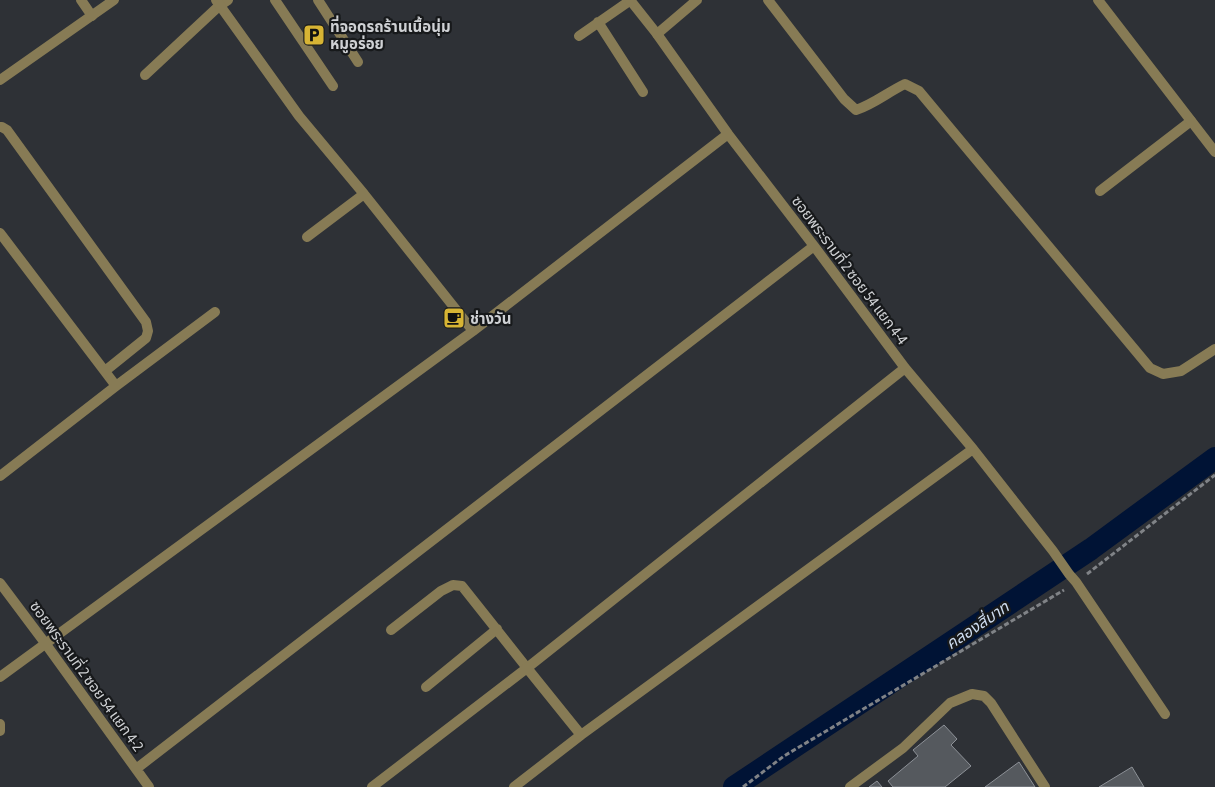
<svg xmlns="http://www.w3.org/2000/svg" width="1215" height="787" viewBox="0 0 1215 787" font-family="'Asap Condensed','Noto Sans Thai',sans-serif">
<style>
.lines{fill:none;stroke-linecap:round;stroke-linejoin:round}
.canal{stroke:#001335;stroke-width:22}
.building{fill:#55595e;stroke:#8d9197}
.path{stroke:#808387;stroke-width:3;stroke-dasharray:5 2.5;stroke-linecap:butt}
.lane{stroke:#877b55;stroke-width:10}
.street{stroke:#877b55;stroke-width:10}
.labels{text-anchor:middle;dominant-baseline:central;stroke-width:4.5;stroke-linejoin:round;paint-order:stroke}
.poi-label{font-size:15px;font-weight:bold;fill:#cfd1d4;stroke:#17191b;text-anchor:start}
.street-label{font-size:15px;fill:#cfd1d4;stroke:#17191b}
.water-label{font-size:16px;font-style:italic;fill:#cedcef;stroke:#17191b}
</style>
<rect width="100%" height="100%" fill="#2e3136"/>
<g class="lines">
<path class="canal" d="M734,787L1091,549L1215,458"/>
</g>
<path class="building" d="M944,725L957,739L951,745L971,766L945,787H893L888,781L918,756L913,750Z
M1019,762L1035,787H985Z
M1132,767L1144,787H1099Z
M877,781L882,787H869Z"/>
<g class="lines">
<path class="path" d="M1087,574L1215,475
M743,787L784,756L1064,590"/>
<path class="lane" d="M81,0L92,16
M275,0L333,86
M318,0L358,62
M768,0L844,99L856,110C874,104 888,92 905,84L919,91L1150,368L1163,374L1181,371L1215,349
M598,22L643,92
M657,34L697,0
M579,36L631,0
M145,75L219,6L228,0
M0,127H2L7,130L146,322L148,331L146,338L105,371
M1100,191L1191,121
M0,233L116,386
M0,476L116,386L215,312
M391,630L441,591L453,585L462,586L527,668
M426,687L497,629
M0,724V731"/>
<path class="street" d="M216,0L299,116L364,194L473,331
M630,0L657,34L728,134L814,246L905,368L973,449L1053,551L1069,574L1076,582L1165,714
M1098,0L1215,152
M0,80L114,0
M307,237L364,194
M0,583L45,643L149,787
M527,668L581,735
M0,677L473,331L728,134
M136,769L814,246
M372,787L527,668L905,368
M514,787L581,735L973,449
M850,787L903,748L950,703L972,694L984,696L991,703L1045,787"/>
</g>
<defs>
<g id="parking-square" transform="scale(1.125)"><rect x="-9" y="-9" width="18" height="18" rx="4" fill="#d7b434" stroke="#17191b"/><path d="M-3.5-5.5H1a3.5 3.5 0 0 1 0 7H-1V5.5H-3.5ZM-1-3.4V-.6H.8a1.4 1.4 0 0 0 0-2.8Z" fill="#111"/></g>
<g id="cafe-square" transform="scale(1.125)"><rect x="-9" y="-9" width="18" height="18" rx="4" fill="#d7b434" stroke="#17191b"/><path d="M-5.5-4.5H6V0H3Q3 3.5 0 3.5H-2.5Q-5.5 3.5-5.5 0ZM3-3.2v2h1.7v-2ZM-6 4.5H4V6H-6Z" fill="#111"/></g>
</defs>
<g fill-rule="evenodd">
<use href="#parking-square" x="314" y="35"/>
<use href="#cafe-square" x="454" y="318"/>
</g>
<g class="labels">
<g class="poi-label">
<text x="330" y="26">ที่จอดรถร้านเนื้อนุ่ม<tspan x="330" dy="17">หมูอร่อย</tspan></text>
<text x="470" y="318">ช่างวัน</text>
</g>
<g class="street-label">
<text transform="translate(850 270) rotate(53)">ซอยพระรามที่ 2 ซอย 54 แยก 4-4</text>
<text transform="translate(87 676) rotate(54)">ซอยพระรามที่ 2 ซอย 54 แยก 4-2</text>
</g>
<g class="water-label">
<text transform="translate(977 625) rotate(-34)">คลองสี่บาท</text>
</g>
</g>
</svg>
